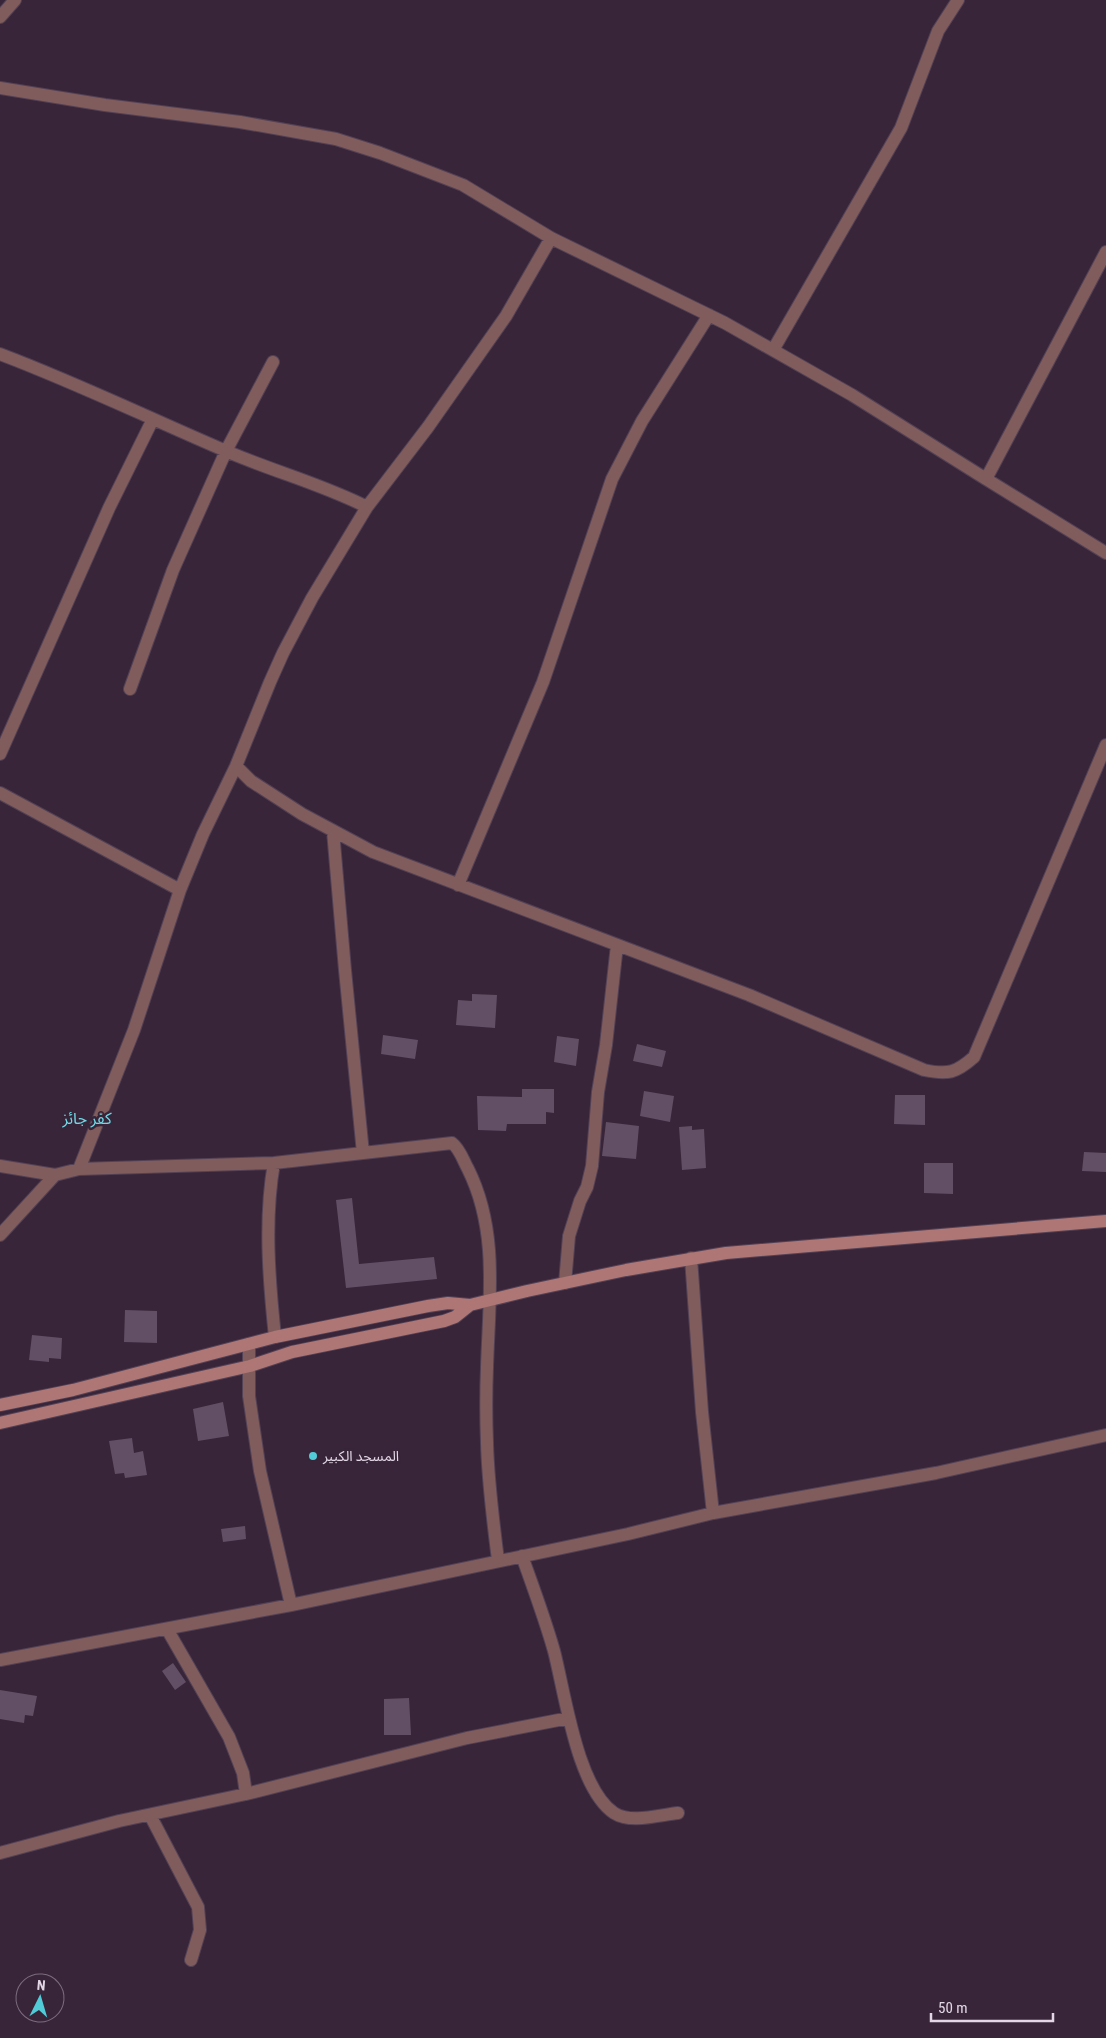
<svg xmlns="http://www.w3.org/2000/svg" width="1106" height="2038" viewBox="0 0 1106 2038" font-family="'Roboto Condensed','Noto Sans Arabic',sans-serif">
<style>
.building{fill:#624f65}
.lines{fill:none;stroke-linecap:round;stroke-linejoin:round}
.street-casing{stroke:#534155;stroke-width:14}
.secondary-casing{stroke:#534155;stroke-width:14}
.street{stroke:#805d5c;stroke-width:12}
.secondary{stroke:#ae7776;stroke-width:12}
.poi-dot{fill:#52cbd8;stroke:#38253a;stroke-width:2}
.labels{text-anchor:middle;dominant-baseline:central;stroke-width:5;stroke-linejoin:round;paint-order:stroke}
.poi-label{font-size:14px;fill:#e3d7e5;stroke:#38253a;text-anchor:start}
.quarter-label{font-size:16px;fill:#6fdae6;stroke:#38253a}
</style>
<rect width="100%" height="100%" fill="#38253a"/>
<path class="building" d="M472,994L497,995L495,1028L456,1025L458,1000L472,1001Z
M383,1035L418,1040L415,1059L381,1054Z
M557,1036L579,1039L576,1066L554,1062Z
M637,1044L666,1051L662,1067L633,1061Z
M522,1089H554V1113L546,1112V1124H507L506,1131L478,1130L477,1096L522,1097Z
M644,1091L674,1096L670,1122L640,1116Z
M895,1095H925V1125L894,1124Z
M606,1122L639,1126L636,1159L602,1156Z
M692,1126V1130L704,1129L706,1168L682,1170L679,1127Z
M1084,1152L1106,1153V1172L1082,1171Z
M924,1163H953V1194L924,1193Z
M352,1198L359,1264L434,1257L437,1279L346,1288L336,1200Z
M125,1310L157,1311V1343L124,1342Z
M32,1335L62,1338L61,1359L49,1358V1362L29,1360Z
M223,1402L229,1436L198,1441L193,1409Z
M132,1438L134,1453L143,1451L147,1475L125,1478L124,1473L115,1474L109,1441Z
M245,1526L246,1539L223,1542L221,1529Z
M173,1663L186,1682L175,1690L162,1671Z
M0,1690L37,1696L33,1716L25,1715L24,1723L0,1719Z
M409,1698L411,1735H384V1699Z"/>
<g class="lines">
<g class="street-casing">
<path id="street" d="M0,17L15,0
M0,88L105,105L240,122L336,139L380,153L463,185L551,238
M1106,252L986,479L1106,553
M773,350L901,128L938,31L958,0
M0,354C77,383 151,419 226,451C272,471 322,484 367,507
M130,689L173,570L226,451L273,362
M0,754L109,508L153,419
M236,766L251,781L302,814L373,852L749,995L924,1070C948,1075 956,1073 974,1057L1106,745
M0,793L180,890
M333,831L345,970L363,1153
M458,885L543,682L612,479L642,421L709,315
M274,1163C264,1219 269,1280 275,1337
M0,1166L55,1175
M79,1169L134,1030L180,890L203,834L236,766L270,682L283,653L312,598L367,507L428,427L506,316L551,238L725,323L852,395L986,479
M0,1235L55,1175L79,1169L274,1163L452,1143C460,1149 463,1160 468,1169C499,1231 489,1300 487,1367C486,1392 486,1418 487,1443C488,1482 493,1521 498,1560
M565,1283L569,1236L580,1201L587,1187L592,1166L598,1092L606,1045L617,945
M249,1344V1396L260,1471L291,1605
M713,1513L936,1473L1106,1435
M522,1556C533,1587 545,1619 554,1651C565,1693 577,1788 614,1813C631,1824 659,1815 678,1813
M167,1629L229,1737L243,1773L246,1794
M0,1660L291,1605L628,1534L713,1513L702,1412L691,1258
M150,1815L198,1907L200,1930L191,1960
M0,1853L119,1821L246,1794L467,1738L569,1718"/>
</g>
<g class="secondary-casing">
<path id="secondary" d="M0,1405L73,1390L275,1337L428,1306L448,1303L470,1305L527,1291L626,1270L726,1253L1106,1221
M0,1423L250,1366L292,1352L444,1321L455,1317L470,1305"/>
</g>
<use href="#street" class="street"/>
<use href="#secondary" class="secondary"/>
</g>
<circle class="poi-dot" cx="313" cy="1456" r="5"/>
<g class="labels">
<g class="poi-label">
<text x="323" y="1456">المسجد الكبير</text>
</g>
<g class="quarter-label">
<text x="87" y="1118">كفر جائز</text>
</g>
</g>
<g transform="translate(40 1998) rotate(5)"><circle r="24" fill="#38253a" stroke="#7c6c7e"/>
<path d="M0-4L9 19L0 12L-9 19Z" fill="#52cbd8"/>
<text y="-8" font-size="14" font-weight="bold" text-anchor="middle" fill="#e3d7e5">N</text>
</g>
<path d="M931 2013v8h122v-8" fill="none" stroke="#e3d7e5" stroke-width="2.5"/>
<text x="938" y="2013" font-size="15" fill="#e3d7e5" stroke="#38253a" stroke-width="4" paint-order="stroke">50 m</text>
</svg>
